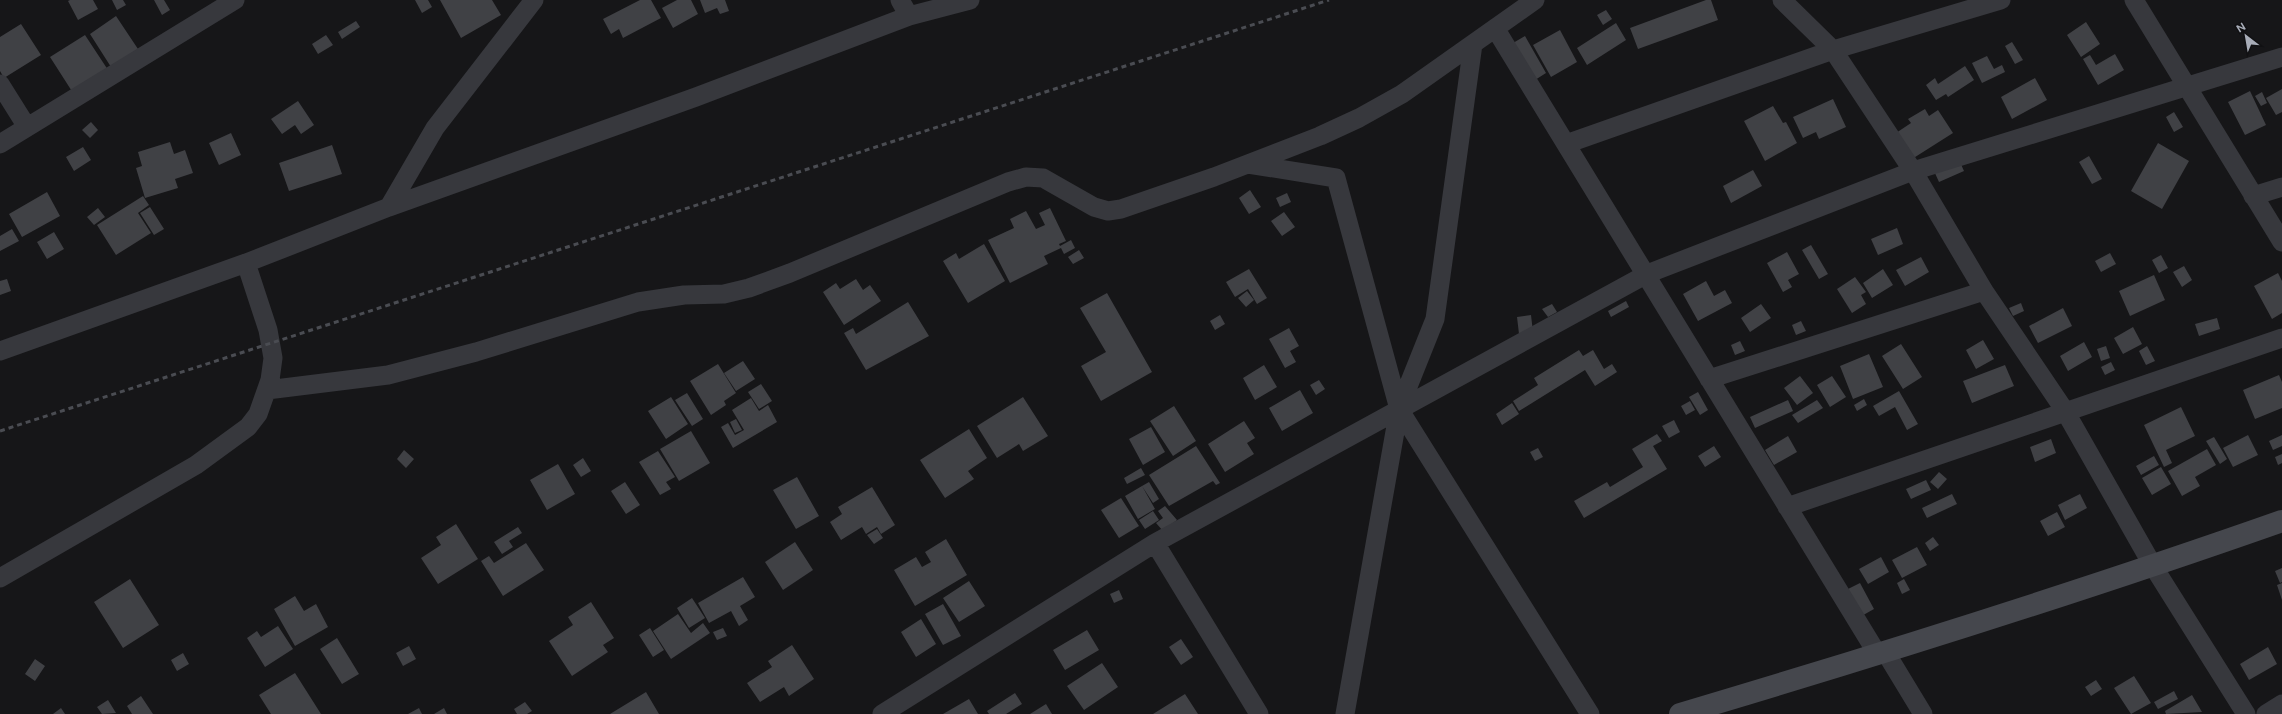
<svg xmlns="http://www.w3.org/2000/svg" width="2282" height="714" viewBox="0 0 2282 714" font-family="Figtree,sans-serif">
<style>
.building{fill:#404145}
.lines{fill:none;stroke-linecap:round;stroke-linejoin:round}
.street{stroke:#37383d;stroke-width:19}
.secondary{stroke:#45474d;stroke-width:22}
.rail{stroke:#4a4c52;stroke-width:3;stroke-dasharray:5 4;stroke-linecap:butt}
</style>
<rect width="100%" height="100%" fill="#161618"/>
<path class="building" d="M70,0H93L98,9L78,20L68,1Z
M112,0H123L126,5L117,10Z
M154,0H164L170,10L162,15Z
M415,0H428L432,7L422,13Z
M440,0H492L501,15L461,38Z
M640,0H651L661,18L623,38L619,29L611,34L603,19Z
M677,0H691L698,14L673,28L662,8Z
M700,0H725L729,11L720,14L717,8L705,13Z
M1706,0H1711L1718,20L1638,49L1630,28Z
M1606,10L1612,19L1603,25L1597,15Z
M116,16L138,49L111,67L90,34Z
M356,21L360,27L342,39L338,32Z
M2086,22L2100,44L2081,57L2067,35Z
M1616,23L1626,40L1587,65L1577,48Z
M21,24L41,55L4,78L0,71V37Z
M1560,30L1577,62L1551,77L1533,45Z
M85,35L110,73L75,96L50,57Z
M326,35L333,45L318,54L312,44Z
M1525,36L1546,73L1535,80L1513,43Z
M2012,42L2023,60L2015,64L2005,46Z
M2115,54L2124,70L2098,85L2083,59L2090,55L2096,65Z
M1987,56L1994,69L2002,65L2005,72L1982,83L1972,63Z
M1965,66L1974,80L1948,97L1946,94L1936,100L1926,85L1935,78L1938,84Z
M2035,78L2047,100L2012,119L2001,97Z
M2282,89V112L2276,115L2266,98Z
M2250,91L2266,125L2245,135L2228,102Z
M2262,92L2267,103L2261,106L2255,96Z
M1833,99L1846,127L1819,139L1816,132L1803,138L1793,117Z
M298,101L314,125L301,134L295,125L282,134L271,119Z
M1773,106L1783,123L1786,122L1797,143L1765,161L1744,121Z
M1925,109L1929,116L1938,110L1953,133L1912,159L1896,133L1911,123L1908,119Z
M2174,112L2183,127L2174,132L2166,117Z
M91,122L98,130L90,138L82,130Z
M231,133L241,155L219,165L209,143Z
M170,142L174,154L185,150L193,173L175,179L178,188L145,198L136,168L142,166L138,152Z
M2158,143L2189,161L2162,209L2131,191Z
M332,145L342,174L289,191L279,163Z
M83,147L91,160L74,171L66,157Z
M2089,156L2102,179L2092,184L2079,162Z
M1959,160L1964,171L1939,182L1934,171Z
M1753,170L1762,186L1731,203L1723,186Z
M1250,190L1261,207L1249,214L1239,198Z
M47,192L60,216L22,237L9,214Z
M1287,193L1291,202L1280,207L1276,198Z
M143,196L149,205L138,213L151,233L116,255L97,225Z
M150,207L164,229L154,235L140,213Z
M98,208L105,217L94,225L87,217Z
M1050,208L1066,241L1059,244L1060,246L1071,240L1075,248L1064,254L1061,248L1044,256L1048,264L1010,283L988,240L1014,228L1010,219L1026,211L1036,229L1045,225L1039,213Z
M1284,212L1295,227L1282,236L1271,221Z
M1897,228L1903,244L1878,255L1871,239Z
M12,229L19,241L0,251V236Z
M54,232L64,249L47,259L37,242Z
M984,244L1005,281L968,303L943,261L956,253L959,259Z
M1811,245L1828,274L1819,279L1802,250Z
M1079,250L1084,258L1073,264L1068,257Z
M1787,252L1799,274L1788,280L1792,287L1783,292L1767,263Z
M2110,253L2116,264L2101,272L2095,261Z
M2161,255L2168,268L2159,273L2152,260Z
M1921,257L1929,272L1905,286L1896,270Z
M2184,266L2192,280L2182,287L2173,272Z
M1249,269L1267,298L1257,304L1248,289L1235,297L1226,282Z
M1883,269L1893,285L1872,298L1863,283Z
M2278,273L2282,281V313L2272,319L2254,286Z
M2154,275L2165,300L2130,316L2119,291Z
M1855,277L1866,292L1861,295L1866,304L1852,313L1837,289Z
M7,279L11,291L0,295V281Z
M856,279L863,290L870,285L881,301L844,325L823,292L836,283L840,289Z
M1706,281L1714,296L1725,290L1732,303L1698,321L1683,294Z
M1247,291L1254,300L1246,307L1238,298Z
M1107,293L1152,372L1101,401L1081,366L1106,352L1080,308Z
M1626,301L1629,307L1611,317L1608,311Z
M908,302L929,336L866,370L844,333L853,328L856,334Z
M2021,303L2024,311L2013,316L2009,308Z
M1552,304L1557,312L1548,317L1542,309Z
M1761,304L1771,318L1750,332L1741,318Z
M2063,308L2072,326L2038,343L2029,326Z
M1220,315L1225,324L1215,330L1210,321Z
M1531,315L1533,332L1519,334L1517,317Z
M2217,318L2220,329L2199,336L2195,324Z
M1801,321L1806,331L1796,335L1792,325Z
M2133,327L2142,344L2123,354L2114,338Z
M1289,328L1299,346L1290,351L1296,362L1285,368L1269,339Z
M1983,340L1994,359L1976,369L1966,350Z
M1740,341L1745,351L1735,355L1731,345Z
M2084,342L2092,357L2068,371L2060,356Z
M1901,344L1922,377L1903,389L1882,356Z
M2106,346L2110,358L2101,361L2097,349Z
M2147,346L2155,361L2146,365L2139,351Z
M1579,350L1583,356L1593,350L1604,369L1612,364L1617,372L1595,386L1585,370L1519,411L1513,401L1538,385L1534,378Z
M1869,354L1883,387L1853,399L1840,366Z
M743,361L755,379L736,391L724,373Z
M2111,362L2115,370L2105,375L2101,367Z
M718,364L736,393L724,401L726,405L711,415L690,381Z
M1264,365L1277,387L1255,400L1243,378Z
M2005,365L2014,386L1972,403L1963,381Z
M2279,375L2282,382V408L2255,419L2243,390Z
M1800,376L1813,393L1797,405L1784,388Z
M1832,376L1846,397L1830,407L1817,385Z
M1319,380L1325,389L1316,395L1310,385Z
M761,384L772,401L759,409L748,392Z
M1300,390L1313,413L1282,431L1269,408Z
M1899,391L1918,424L1907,430L1895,407L1879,416L1873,406Z
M1698,392L1708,410L1700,415L1689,397Z
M687,393L703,419L692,426L675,400Z
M671,397L688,424L666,439L648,411Z
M1023,397L1048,436L1023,451L1019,444L997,458L977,426Z
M751,398L759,411L768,405L777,422L733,448L721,427L728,423L735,435L744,430L732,410Z
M1864,399L1867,405L1857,411L1854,405Z
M1788,400L1793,411L1755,428L1750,417Z
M1817,400L1823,408L1798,423L1792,415Z
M1690,401L1695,410L1686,415L1681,406Z
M1512,403L1519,414L1502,425L1496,414Z
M1174,406L1196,441L1173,456L1150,421Z
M2181,407L2195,436L2166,450L2172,463L2164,467L2144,425Z
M736,419L742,430L735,433L730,422Z
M1674,420L1680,432L1669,438L1662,426Z
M1244,421L1255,438L1247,443L1254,454L1225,472L1208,444Z
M1151,427L1165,452L1143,465L1129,439Z
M969,429L987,458L968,471L974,479L945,498L920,460Z
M691,431L710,463L679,481L660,449Z
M1657,434L1662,441L1653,446L1667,469L1584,518L1574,501L1607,482L1610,487L1643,467L1632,449Z
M2248,435L2258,455L2233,467L2223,448Z
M2282,435V446L2273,450L2269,441Z
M1788,436L1797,452L1774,465L1765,450Z
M2214,437L2227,459L2220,464L2206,441Z
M2051,439L2056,453L2035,462L2030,447Z
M1196,446L1220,483L1216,485L1213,481L1169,506L1149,475Z
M1714,446L1721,457L1705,467L1698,456Z
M1538,448L1543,457L1535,461L1530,452Z
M2207,449L2216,465L2195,477L2200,486L2182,496L2168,471Z
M404,450L414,459L406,468L397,459Z
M658,451L675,477L666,482L671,489L660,495L639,462Z
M2282,454V463L2278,465L2275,457Z
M2154,456L2159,465L2141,475L2136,466Z
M583,458L591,471L581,477L573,465Z
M558,464L575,494L547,510L530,480Z
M2161,467L2171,484L2152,495L2142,478Z
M1141,468L1145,475L1127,484L1124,478Z
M1939,472L1947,479L1938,489L1930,482Z
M797,477L819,516L796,529L773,490Z
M1926,480L1931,490L1911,499L1906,489Z
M625,482L640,505L626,514L611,491Z
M1149,482L1159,499L1153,503L1142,486Z
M1142,486L1155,509L1138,519L1125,496Z
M872,487L895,525L881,534L877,527L866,534L862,527L841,540L830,522L842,514L838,507Z
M1952,494L1957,504L1927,518L1922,508Z
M2080,494L2087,508L2065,520L2058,505Z
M1121,498L1139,526L1119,538L1101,510Z
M1165,506L1177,520L1163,531L1156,523L1163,518L1158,511Z
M1153,511L1159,520L1145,529L1139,520Z
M2057,512L2065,527L2048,536L2040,521Z
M456,524L478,559L438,584L421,558L441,545L436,537Z
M518,527L522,533L509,541L513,547L502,554L494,542Z
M877,529L883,538L874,544L867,535Z
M1933,537L1939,545L1930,551L1925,543Z
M946,539L967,575L915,606L894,570L916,557L922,567L931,562L925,552Z
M795,542L813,570L783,590L765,562Z
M526,543L544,570L503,596L481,561L489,556L494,563Z
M1917,547L1927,565L1902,578L1892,560Z
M1881,557L1889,572L1868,584L1859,569Z
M2282,568V582L2280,583L2275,571Z
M743,577L755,597L740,606L748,620L739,626L731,611L709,623L698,603Z
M130,579L159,625L123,648L94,602Z
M1904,579L1910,590L1902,594L1897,583Z
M969,581L985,606L959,622L943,598Z
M1860,583L1874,609L1858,618L1844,591Z
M2282,583V600L2277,585Z
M1119,590L1123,599L1114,603L1110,594Z
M295,596L304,611L316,604L328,627L295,646L274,609Z
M692,598L705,618L689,628L677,608Z
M591,602L614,638L603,645L608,652L572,676L549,641L573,625L568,617Z
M943,604L961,636L943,645L925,614Z
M678,614L691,633L703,623L710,633L671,659L653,631Z
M921,619L936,644L916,657L901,632Z
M278,626L293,649L265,667L247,638L257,631L261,637Z
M650,628L664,650L653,657L639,635Z
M723,628L727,636L717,640L713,632Z
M1087,630L1099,650L1065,670L1053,650Z
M337,638L359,674L342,684L320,649Z
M1181,639L1193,657L1181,665L1169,647Z
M792,645L814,679L789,696L784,687L760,702L747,683L772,667L768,661Z
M409,646L416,659L403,666L396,653Z
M2268,647L2277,664L2249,680L2240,664Z
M183,653L189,664L177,671L171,660Z
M35,659L45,666L35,681L25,674Z
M1102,663L1118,687L1084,710L1067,686Z
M295,673L321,714H271L259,695Z
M2134,676L2151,703L2131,714L2114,688Z
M2096,680L2102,689L2091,696L2085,687Z
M2174,691L2178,699L2158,709L2154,702Z
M646,692L659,714H610Z
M1015,693L1022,704L1006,714H989L987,711Z
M1185,694L1198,714H1153Z
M2192,695L2202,712L2166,714L2165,711Z
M141,696L153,714H132L127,706Z
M969,699L978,714H943Z
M108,700L116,713L102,714L97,707Z
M525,702L532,711L527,714H517L514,709Z
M1046,704L1052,714H1030Z
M61,708L65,714H53Z
M419,708L422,714H408Z
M444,708L447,714H434Z"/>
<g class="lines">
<path class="street" d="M900,0L909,16
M1782,0L1833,50L1913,171L1984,291L2065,411L2153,566L2246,714
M2134,0L2282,242
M1495,28L1878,655
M0,84L27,127
M0,144L235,0
M1566,144L1833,50L2001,0
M1248,164L1336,178L1399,409L1590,714
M2253,196L2282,187
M389,207L435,128L534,0
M0,351L246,263L389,207L696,97L909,16L970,0
M1709,379L1984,291
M267,390L388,375L476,352L638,302L684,295L724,294L749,288L790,273L1008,182L1026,177L1043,178L1094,207L1108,211L1121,209L1214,177L1320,136L1359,118L1402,94L1535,0
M1787,507L2282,338
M1155,543L1259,714
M0,578L196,465L248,427L258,414L270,380L273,358L268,330L246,263
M1886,653L1923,714
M882,714L1155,543L1647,274L1913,171L2282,57
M1345,714L1399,409L1435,319L1473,44
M2266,714L2282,704"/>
<path class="secondary" d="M1680,714C1882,654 2083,591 2282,521"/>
<path class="rail" d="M0,431L1329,0"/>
</g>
<g transform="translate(2246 36) rotate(329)" stroke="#111113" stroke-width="3" paint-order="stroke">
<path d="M0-3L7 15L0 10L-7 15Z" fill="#a8adb8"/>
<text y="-6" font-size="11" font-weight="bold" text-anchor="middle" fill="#a8adb8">N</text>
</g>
</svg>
